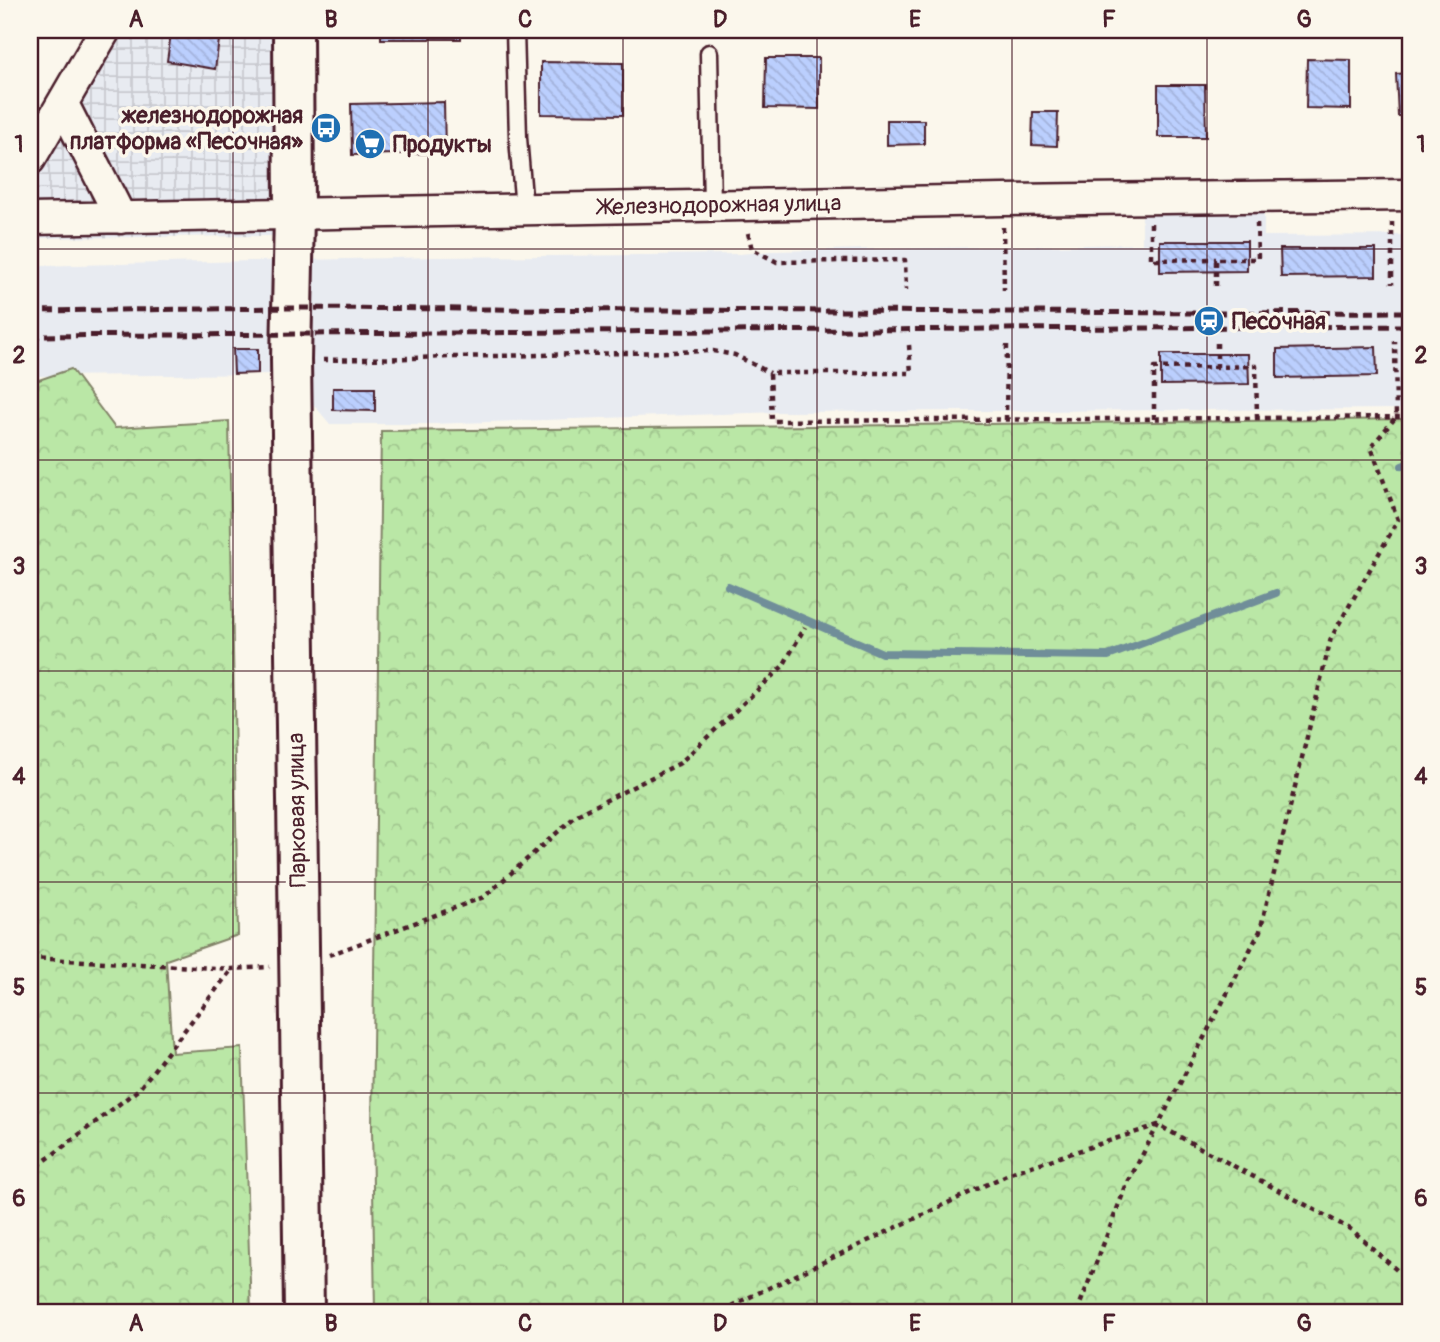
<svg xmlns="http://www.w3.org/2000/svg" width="1440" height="1342" viewBox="0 0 1440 1342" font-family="Pangolin,sans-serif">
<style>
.built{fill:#e8ebf1}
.industrial{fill:url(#industrial-grid)}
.forest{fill:url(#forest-crowns);stroke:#828368;stroke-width:2}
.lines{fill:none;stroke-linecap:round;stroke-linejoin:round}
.stream{stroke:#6f8e99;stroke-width:8}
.building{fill:url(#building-back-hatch);stroke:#4a1f2b;stroke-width:2}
.lane-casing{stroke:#4a1f2b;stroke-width:21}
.street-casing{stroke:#4a1f2b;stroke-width:35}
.secondary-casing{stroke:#4a1f2b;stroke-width:44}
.path{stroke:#4a1f2b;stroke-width:4.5;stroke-dasharray:5 5;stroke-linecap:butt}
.lane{stroke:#fbf7ec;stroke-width:16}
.street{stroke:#fbf7ec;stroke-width:30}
.secondary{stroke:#fbf7ec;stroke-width:38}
.rail{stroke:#4a1f2b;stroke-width:5;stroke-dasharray:10 5;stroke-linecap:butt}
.grid{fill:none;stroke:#4a1f2b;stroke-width:2;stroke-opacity:0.55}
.labels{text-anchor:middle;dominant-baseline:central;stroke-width:7;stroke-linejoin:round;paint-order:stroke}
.poi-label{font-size:23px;font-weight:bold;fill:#4a1f2b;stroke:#fbf7ec;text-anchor:start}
.street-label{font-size:23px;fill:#4a1f2b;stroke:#fbf7ec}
.neatline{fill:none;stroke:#4a1f2b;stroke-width:2.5}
.grid-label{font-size:23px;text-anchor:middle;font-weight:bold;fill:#4a1f2b}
</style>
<defs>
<pattern id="industrial-grid" width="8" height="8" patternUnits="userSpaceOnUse" patternTransform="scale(1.75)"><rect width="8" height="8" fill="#e8ebf1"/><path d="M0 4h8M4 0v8" fill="none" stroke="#c8c9cf"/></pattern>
<pattern id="forest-crowns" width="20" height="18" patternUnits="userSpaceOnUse" patternTransform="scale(1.75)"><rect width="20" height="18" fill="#bae7a6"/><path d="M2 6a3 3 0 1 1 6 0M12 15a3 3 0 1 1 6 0" fill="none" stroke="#a1c68f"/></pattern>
<pattern id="building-back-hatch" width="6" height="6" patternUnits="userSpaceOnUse" patternTransform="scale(1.75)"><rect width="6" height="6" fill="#bbcffe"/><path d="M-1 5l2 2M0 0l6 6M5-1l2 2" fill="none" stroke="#a2b1da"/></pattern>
</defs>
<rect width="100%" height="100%" fill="#fbf7ec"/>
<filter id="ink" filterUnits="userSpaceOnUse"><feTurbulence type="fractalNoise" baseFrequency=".0143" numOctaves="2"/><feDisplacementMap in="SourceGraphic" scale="14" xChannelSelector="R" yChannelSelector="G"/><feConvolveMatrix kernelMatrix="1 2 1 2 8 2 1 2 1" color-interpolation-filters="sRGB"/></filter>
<g filter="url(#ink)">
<path class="built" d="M1264,213V236L1410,235V409L778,412L431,424H330L288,374L30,376V266L437,257L740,254L771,251L1142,244V214Z"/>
<path class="industrial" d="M123,30H273L274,236L30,238V172Z"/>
<path class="forest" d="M71,369L115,428L229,421L238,935L166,960L172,1053L242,1048L251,1312H30V383Z
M1410,419V1312H375L372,1127L381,431Z"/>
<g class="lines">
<path class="stream" d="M1402,466L1410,463
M728,586L882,653L1108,656L1276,593"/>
</g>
<path class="building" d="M381,30H461V39H381Z
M171,33L219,40L215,69L167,61Z
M766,58H819V109L765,108Z
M1307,59L1351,60V109L1306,108Z
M541,62L623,63V115L541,114Z
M1410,73V116H1398L1396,74Z
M1158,85H1205L1206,137H1158Z
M444,102L445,153L352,155L351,104Z
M1033,112H1058L1057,146L1032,145Z
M887,120H924V144L887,145Z
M1160,241H1247V271L1160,272Z
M1280,249H1376V276L1281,277Z
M1376,347L1377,376L1277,378V349Z
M233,349H258V373L234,374Z
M1161,354H1248L1249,384L1161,385Z
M333,388H375V411L333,410Z"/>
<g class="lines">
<g class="lane-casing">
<path id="lane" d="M515,30L518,138L524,209
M709,53L712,206"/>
</g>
<g class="street-casing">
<path id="street" d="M63,104L121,218
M30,159L105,30
M30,219L1003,200L1410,195"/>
</g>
<g class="secondary-casing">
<path id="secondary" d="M293,30L294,214L291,360L304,1312"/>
</g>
<path class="path" d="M1392,222V284
M1151,223V260L1216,259
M1003,227L1004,290
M748,233L752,249L777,262L905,260L906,290
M1216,286V259H1258L1257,223
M1217,343V367L1256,366L1257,418
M909,345L911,373H770L772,421L1410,417
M323,360L713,351L735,355L770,373
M1154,419V368L1217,367
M1006,420L1007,344
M329,955L484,897L577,815L680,763L783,666L805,627
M30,958L232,969L270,967
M30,1172L139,1089L232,969
M723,1312L733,1305L1013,1172L1158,1125L1352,1230L1410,1282
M1077,1312L1126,1186L1260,931L1331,638L1398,520L1371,447L1396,417L1395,341"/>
<use href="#lane" class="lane"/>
<use href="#street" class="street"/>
<use href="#secondary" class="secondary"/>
<path class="rail" d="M30,311L292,308L1206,313L1410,312
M30,336L1410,326"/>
</g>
</g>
<path class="grid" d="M233,30V1312M428,30V1312M623,30V1312M817,30V1312M1012,30V1312M1207,30V1312M30,249H1410M30,460H1410M30,671H1410M30,882H1410M30,1093H1410"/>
<defs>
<g id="bus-disc" transform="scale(1.575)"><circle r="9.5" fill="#1f6fb2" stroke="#fbf7ec"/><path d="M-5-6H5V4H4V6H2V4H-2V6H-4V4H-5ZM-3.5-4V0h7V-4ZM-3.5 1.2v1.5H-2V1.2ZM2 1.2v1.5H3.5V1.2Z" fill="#fff"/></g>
<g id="supermarket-disc" transform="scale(1.575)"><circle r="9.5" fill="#1f6fb2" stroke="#fbf7ec"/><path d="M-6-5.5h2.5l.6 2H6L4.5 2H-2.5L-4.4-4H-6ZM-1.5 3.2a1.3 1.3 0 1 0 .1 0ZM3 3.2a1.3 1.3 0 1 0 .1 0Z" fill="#fff"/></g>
<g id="station-disc" transform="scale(1.575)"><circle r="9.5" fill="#1f6fb2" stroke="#fbf7ec"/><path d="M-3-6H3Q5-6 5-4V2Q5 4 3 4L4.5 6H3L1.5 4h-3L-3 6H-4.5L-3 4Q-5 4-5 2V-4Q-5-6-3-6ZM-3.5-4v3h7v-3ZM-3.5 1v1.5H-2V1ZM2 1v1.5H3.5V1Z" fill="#fff"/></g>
</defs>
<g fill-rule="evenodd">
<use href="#bus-disc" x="326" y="128"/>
<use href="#supermarket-disc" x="370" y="144"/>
<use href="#station-disc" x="1209" y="321"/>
</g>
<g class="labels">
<g class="poi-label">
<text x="303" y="115" text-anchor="end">железнодорожная<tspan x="303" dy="26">платформа «Песочная»</tspan></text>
<text x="393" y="144">Продукты</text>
<text x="1232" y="321">Песочная</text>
</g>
<g class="street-label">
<text transform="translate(720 205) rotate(-1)">Железнодорожная улица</text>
<text transform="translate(297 810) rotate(-91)">Парковая улица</text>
</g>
</g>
<rect width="1440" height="1342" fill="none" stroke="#fbf7ec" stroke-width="77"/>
<rect x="38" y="38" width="1364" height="1266" class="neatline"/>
<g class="grid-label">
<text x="136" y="27">A</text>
<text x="331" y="27">B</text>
<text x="525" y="27">C</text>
<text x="720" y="27">D</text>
<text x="915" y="27">E</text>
<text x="1109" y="27">F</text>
<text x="1304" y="27">G</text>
<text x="19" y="152">1</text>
<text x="1421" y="152">1</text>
<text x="19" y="363">2</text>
<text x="1421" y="363">2</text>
<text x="19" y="574">3</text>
<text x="1421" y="574">3</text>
<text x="19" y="784">4</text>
<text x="1421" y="784">4</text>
<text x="19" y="995">5</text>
<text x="1421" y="995">5</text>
<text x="19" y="1206">6</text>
<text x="1421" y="1206">6</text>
<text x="136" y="1331">A</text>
<text x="331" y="1331">B</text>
<text x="525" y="1331">C</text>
<text x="720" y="1331">D</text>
<text x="915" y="1331">E</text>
<text x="1109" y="1331">F</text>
<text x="1304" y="1331">G</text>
</g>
</svg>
